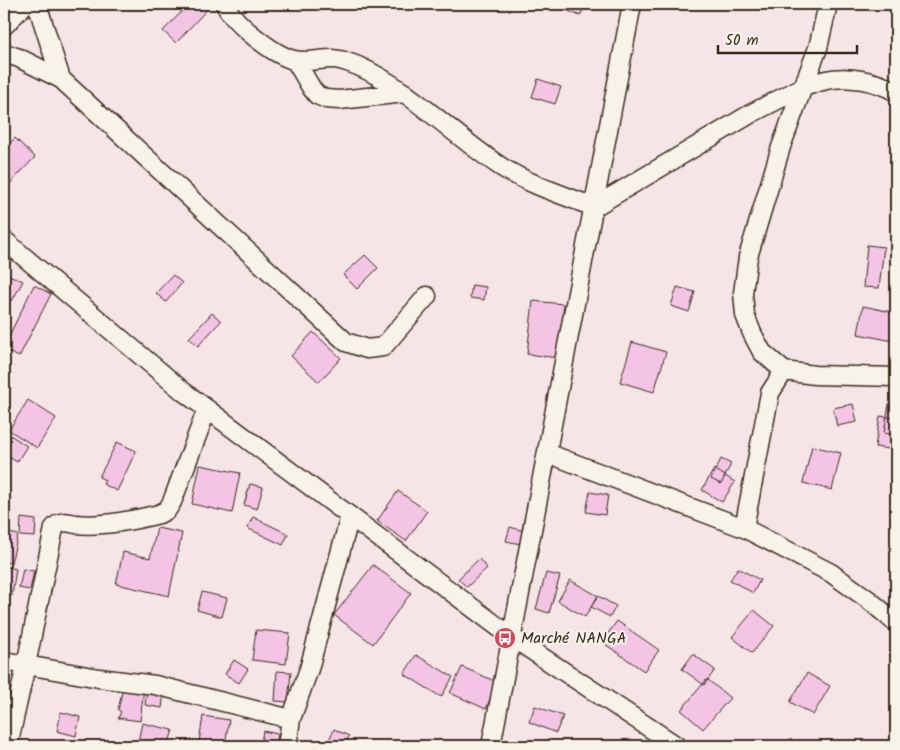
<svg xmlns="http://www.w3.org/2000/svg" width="900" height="750" viewBox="0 0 900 750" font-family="Kalam,sans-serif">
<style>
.building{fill:#f4c4e5;stroke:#3b2a1e}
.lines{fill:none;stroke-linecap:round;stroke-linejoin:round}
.minor-casing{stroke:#3b2a1e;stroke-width:21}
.minor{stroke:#f7f3e8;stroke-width:18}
.labels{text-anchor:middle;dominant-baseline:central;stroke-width:4;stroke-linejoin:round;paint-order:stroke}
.poi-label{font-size:16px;fill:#3b2a1e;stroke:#f7f3e8;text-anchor:start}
</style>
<rect width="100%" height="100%" fill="#f6e5e7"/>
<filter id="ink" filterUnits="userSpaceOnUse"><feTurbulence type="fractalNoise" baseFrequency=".02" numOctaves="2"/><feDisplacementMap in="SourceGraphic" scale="10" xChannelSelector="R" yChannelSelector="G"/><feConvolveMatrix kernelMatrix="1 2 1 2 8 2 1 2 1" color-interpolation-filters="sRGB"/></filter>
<g filter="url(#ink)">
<path class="building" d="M189,4H212L176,43L163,31Z
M558,4H586L580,16L557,6Z
M538,79L561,87L555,104L532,97Z
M15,138L35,157L5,189L4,149Z
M867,245L884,247L879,288L863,287Z
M365,255L378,268L357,289L343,275Z
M7,274L23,281L12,301L9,299L4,309V280Z
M173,275L182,283L166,302L156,293Z
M34,285L51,294L19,357L4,350V346Z
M472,285L486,287L484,300L470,298Z
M677,287L695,292L689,312L671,306Z
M533,301L564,304L558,358L527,354Z
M863,306L896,313L893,341L858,334Z
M212,313L221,321L198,346L189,338Z
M313,332L341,358L319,382L291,356Z
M632,342L666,352L654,392L620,382Z
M28,400L56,418L37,448L9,430Z
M853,404L857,422L837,426L833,408Z
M889,404L896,405V435L884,433Z
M880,416L896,418V450L875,447Z
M4,431L27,446L17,462L4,454Z
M117,442L136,451L117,491L103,484L105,480L99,477Z
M812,446L841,453L832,490L803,483Z
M721,459L731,464L721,484L711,479Z
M200,465L240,473L232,513L192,504Z
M714,469L735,482L722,502L702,490Z
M250,484L263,487L257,509L244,505Z
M398,491L427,511L406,541L377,521Z
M590,492L608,495L605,515L586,512Z
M253,517L288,534L283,545L247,528Z
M21,518L36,520L35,537L20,536Z
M510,527L524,531L521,544L506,541Z
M157,528L182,533L169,596L116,584L123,552L150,558Z
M4,532L18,535L11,563L4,562Z
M479,559L487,568L467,587L458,579Z
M373,565L411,593L373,644L334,615Z
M4,566L16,569L12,596L4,594Z
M738,568L760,580L753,593L730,580Z
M23,569L34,571L30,590L19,588Z
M546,573L560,576L549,613L536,609Z
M570,580L598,596L585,617L558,601Z
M202,592L227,598L222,617L197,610Z
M598,596L616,606L610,617L591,607Z
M754,610L774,626L752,653L732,637Z
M617,621L659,650L644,671L602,642Z
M256,630L290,633L286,664L252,660Z
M693,654L715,670L704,685L682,669Z
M416,655L453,677L441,697L404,674Z
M234,660L248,669L239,683L225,674Z
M462,667L497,682L486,709L450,693Z
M277,671L291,672L288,702L275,701Z
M807,673L830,686L813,715L790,702Z
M707,679L730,698L703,729L681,710Z
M124,683L144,688L140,721L118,718L121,712L118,710Z
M147,688L164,691L162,708L145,705Z
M535,706L563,716L556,733L529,722Z
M61,712L80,717L76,736L57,731Z
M203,716L229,720L225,746L199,742Z
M142,723L173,730L168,746H137Z
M334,729L349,736L344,746L329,740Z
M263,731L278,734L276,746H260Z"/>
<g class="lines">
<g class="minor-casing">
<path id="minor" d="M37,4L61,79
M225,4C233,23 274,55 294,60C307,63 320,59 332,59C341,59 350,63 358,66C412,90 453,136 503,168C531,185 563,195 594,207L752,113L803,87L818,48L828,4
M4,26L25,4
M4,53L19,58L61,79L346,342L367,349L383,347L427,296
M295,60L312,89L317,95L326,99L339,100L405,93
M4,240L184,392L207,409L513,638L677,746
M784,371L762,352L752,333L745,315L743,293L748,257L781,147L803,87C810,85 818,82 826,80C848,75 877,81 896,92
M547,453L744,528L831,573L869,600L896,623
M744,528L770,393L784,371L815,375L896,377
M4,661L99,678L155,685L291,719
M8,746L26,665L54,528C61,520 67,522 76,524C101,527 135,520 159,514L167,510L172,502L207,409
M287,746L291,719L309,669L350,516
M491,746L632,4"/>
</g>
<use href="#minor" class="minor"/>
</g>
</g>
<defs>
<g id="bus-disc" transform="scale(1.125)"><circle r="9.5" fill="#d1495b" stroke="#f7f3e8"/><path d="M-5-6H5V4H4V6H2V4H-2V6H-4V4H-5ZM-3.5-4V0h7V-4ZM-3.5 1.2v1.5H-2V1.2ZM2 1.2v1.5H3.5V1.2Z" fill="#fff"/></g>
</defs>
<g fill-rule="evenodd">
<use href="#bus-disc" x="505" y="638"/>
</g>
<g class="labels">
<g class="poi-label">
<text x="521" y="638">Marché NANGA</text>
</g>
</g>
<rect width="900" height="750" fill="none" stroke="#f7f3e8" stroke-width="20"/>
<rect x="10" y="10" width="880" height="730" fill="none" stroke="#3b2a1e" stroke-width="2" filter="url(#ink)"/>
<path d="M718 45v8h139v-8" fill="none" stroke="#3b2a1e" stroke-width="2.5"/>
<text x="725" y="45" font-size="15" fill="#3b2a1e" stroke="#f7f3e8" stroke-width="4" paint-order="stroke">50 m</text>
</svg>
